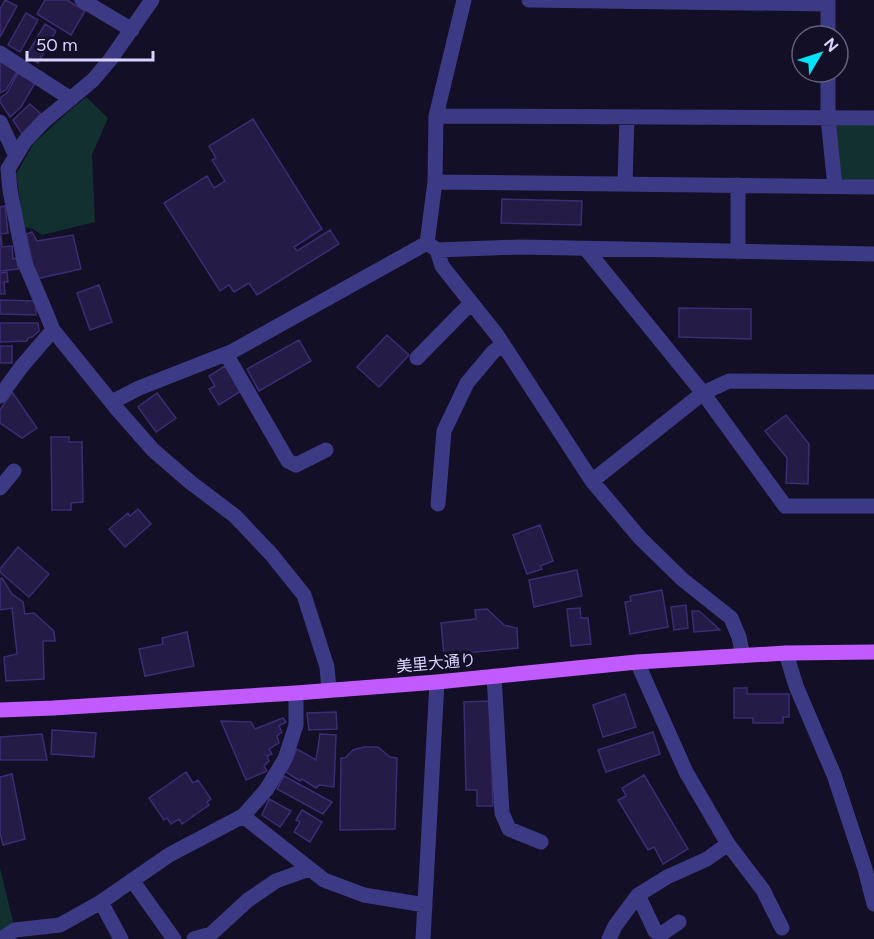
<svg xmlns="http://www.w3.org/2000/svg" width="874" height="939" viewBox="0 0 874 939" font-family="Figtree,'Noto Sans JP',sans-serif">
<style>
.green{fill:#12302f}
.building{fill:#241b47;stroke:#3b2d73;stroke-width:1.5}
.lines{fill:none;stroke-linecap:round;stroke-linejoin:round}
.street{stroke:#3d3a85;stroke-width:15}
.primary{stroke:#c25bff;stroke-width:15}
.labels{text-anchor:middle;dominant-baseline:central;stroke-width:6;stroke-linejoin:round;paint-order:stroke}
.street-label{font-size:16px;fill:#d9d4ff;stroke:#130f26}
</style>
<rect width="100%" height="100%" fill="#130f26"/>
<path class="green" d="M86,97L108,118L92,155L95,222L42,235L33,229L24,227L16,174L34,143L69,111Z
M828,118H874V187H835Z
M0,868L15,930L0,939Z"/>
<path class="building" d="M5,0L17,6L0,37V9Z
M45,0H67L85,11L71,35L37,14Z
M26,13L38,20L20,52L8,45Z
M45,24L56,31L38,63L26,56Z
M0,60L17,72L6,90L0,93Z
M18,73L35,83L21,107L10,117L0,102V98L7,93Z
M30,104L41,114L22,134L13,120Z
M253,119L322,229L294,247L297,251L330,230L339,244L257,295L249,283L234,292L229,285L220,291L164,203L207,176L214,188L225,181L212,160L216,158L209,146Z
M502,199L582,201L581,225L501,223Z
M5,206L8,233L0,234V207Z
M32,232L37,241L73,235L81,269L36,279L26,234Z
M0,236H1L2,247L12,246L13,259L17,258L18,269L0,271Z
M7,272L8,282H4L5,294H0V273Z
M99,285L112,322L90,330L77,293Z
M0,300L36,301V315L0,314Z
M679,308L751,309V339L679,337Z
M0,323H38L39,331L32,337L28,338L27,341L0,342Z
M387,335L409,355L379,387L357,367Z
M299,340L311,361L259,391L247,369Z
M0,346H12V363H0Z
M225,366L241,391L219,405L209,389L215,386L209,376Z
M12,392L37,428L22,438L0,423V410Z
M157,393L176,418L156,432L138,407Z
M786,415L809,444L808,484L786,483L787,458L765,431Z
M51,437H69V442H82L83,502L71,503V510H52Z
M138,509L151,524L125,547L109,529L128,513L130,516Z
M540,525L553,561L540,566L542,569L527,574L513,535Z
M18,547L49,574L29,597L0,572V569Z
M577,570L582,596L534,607L529,580Z
M2,578L12,594L23,602L25,614L34,613L54,631L55,641H43L44,679L6,681L4,657L17,654L12,608L0,610V579Z
M662,590L668,627L630,634L625,602L631,601L630,596Z
M686,605L688,628L674,630L671,607Z
M580,608L581,618H588L591,644L571,646L567,609Z
M487,609L504,625L517,628L518,648L444,655L441,623L476,619L475,610Z
M692,611H699L720,630L694,632Z
M187,632L194,666L145,676L139,649L163,644L162,638Z
M734,688H747V694H789V717H783V723H753V718H734Z
M625,694L636,727L603,737L593,705Z
M489,701L493,806H477V790H466L464,702Z
M336,712L337,729L309,730L307,713Z
M283,718L286,722L279,726L282,732L277,736L279,743L269,749L272,754L267,756L269,761L264,766L267,771L246,780L221,721L251,722L255,729Z
M52,730L96,733L94,757L51,754Z
M653,732L660,754L606,772L598,750Z
M42,734L47,760H0V737Z
M320,734L336,735L334,787L319,785L316,788L302,779L300,781L286,772L297,749L316,760Z
M364,747H378L390,757L397,758L395,829L340,830L341,758H345L353,750Z
M186,772L193,783L198,780L211,799L207,802L209,805L182,824L179,819L171,824L167,818L164,820L149,798Z
M12,774L25,839L3,845L0,833V777Z
M644,775L688,849L663,864L654,847L648,850L618,800L626,796L622,788Z
M284,776L332,802L323,814L277,789Z
M269,799L291,811L280,827L262,815Z
M302,810L322,822L310,842L294,832L300,822L296,820Z"/>
<g class="lines">
<path class="street" d="M82,0L132,30
M152,0L110,60L93,80L44,121L25,141L8,169L10,190L24,261L47,315L53,330L117,409L153,450L190,482L235,516L271,554L304,595L327,667L329,690
M464,0L436,116L435,182L427,243L437,250L442,266L497,335L592,481L640,538L682,579L731,618L739,637L743,656
M529,0L828,4
M828,36V0
M0,53L71,99
M828,72V118L835,187
M436,116L874,118
M0,122L16,156
M435,182L874,187
M625,184L627,117
M738,185V252
M586,249L703,393L785,506H874
M437,250L520,247L874,254
M226,354L288,461L296,465L326,450
M417,358L471,303
M0,396L22,366L53,330
M112,402L139,388L231,352L427,243
M592,481L703,393L729,381L874,382
M0,488L14,471
M438,504L444,431L467,383L493,352L503,344
M786,653L796,686L834,775L865,869L874,904
M494,676L502,813L509,829L541,842
M243,816L324,880L364,895L425,905
M728,844L763,890L782,928
M132,880L174,939
M638,895L655,931L660,935L679,922
M101,902L121,939
M1,939L15,930L60,925L101,902L169,855L243,816L266,790L285,759L296,725V693
M194,939L211,934L248,900L276,881L309,869
M423,939L437,682
M609,939L615,926L638,895L667,877L707,859L728,844L686,772L637,662"/>
<path class="primary" d="M0,710L53,708L296,693L437,682L637,662L786,653L874,652"/>
</g>
<g class="labels">
<g class="street-label">
<text transform="translate(436 663) rotate(-5)">美里大通り</text>
</g>
</g>
<g transform="translate(820 54) rotate(51)"><circle r="28" fill="#130f26" stroke="#625e7d" stroke-width="1.5"/>
<path d="M0-4.5L10 22L0 15L-10 22Z" fill="#00e5ff"/>
<text y="-9" font-size="16" font-weight="bold" text-anchor="middle" fill="#d9d4ff">N</text>
</g>
<path d="M27 51v9h126v-9" fill="none" stroke="#d9d4ff" stroke-width="3"/>
<text x="36" y="51" font-size="18" fill="#d9d4ff" stroke="#130f26" stroke-width="4.5" paint-order="stroke">50 m</text>
</svg>
